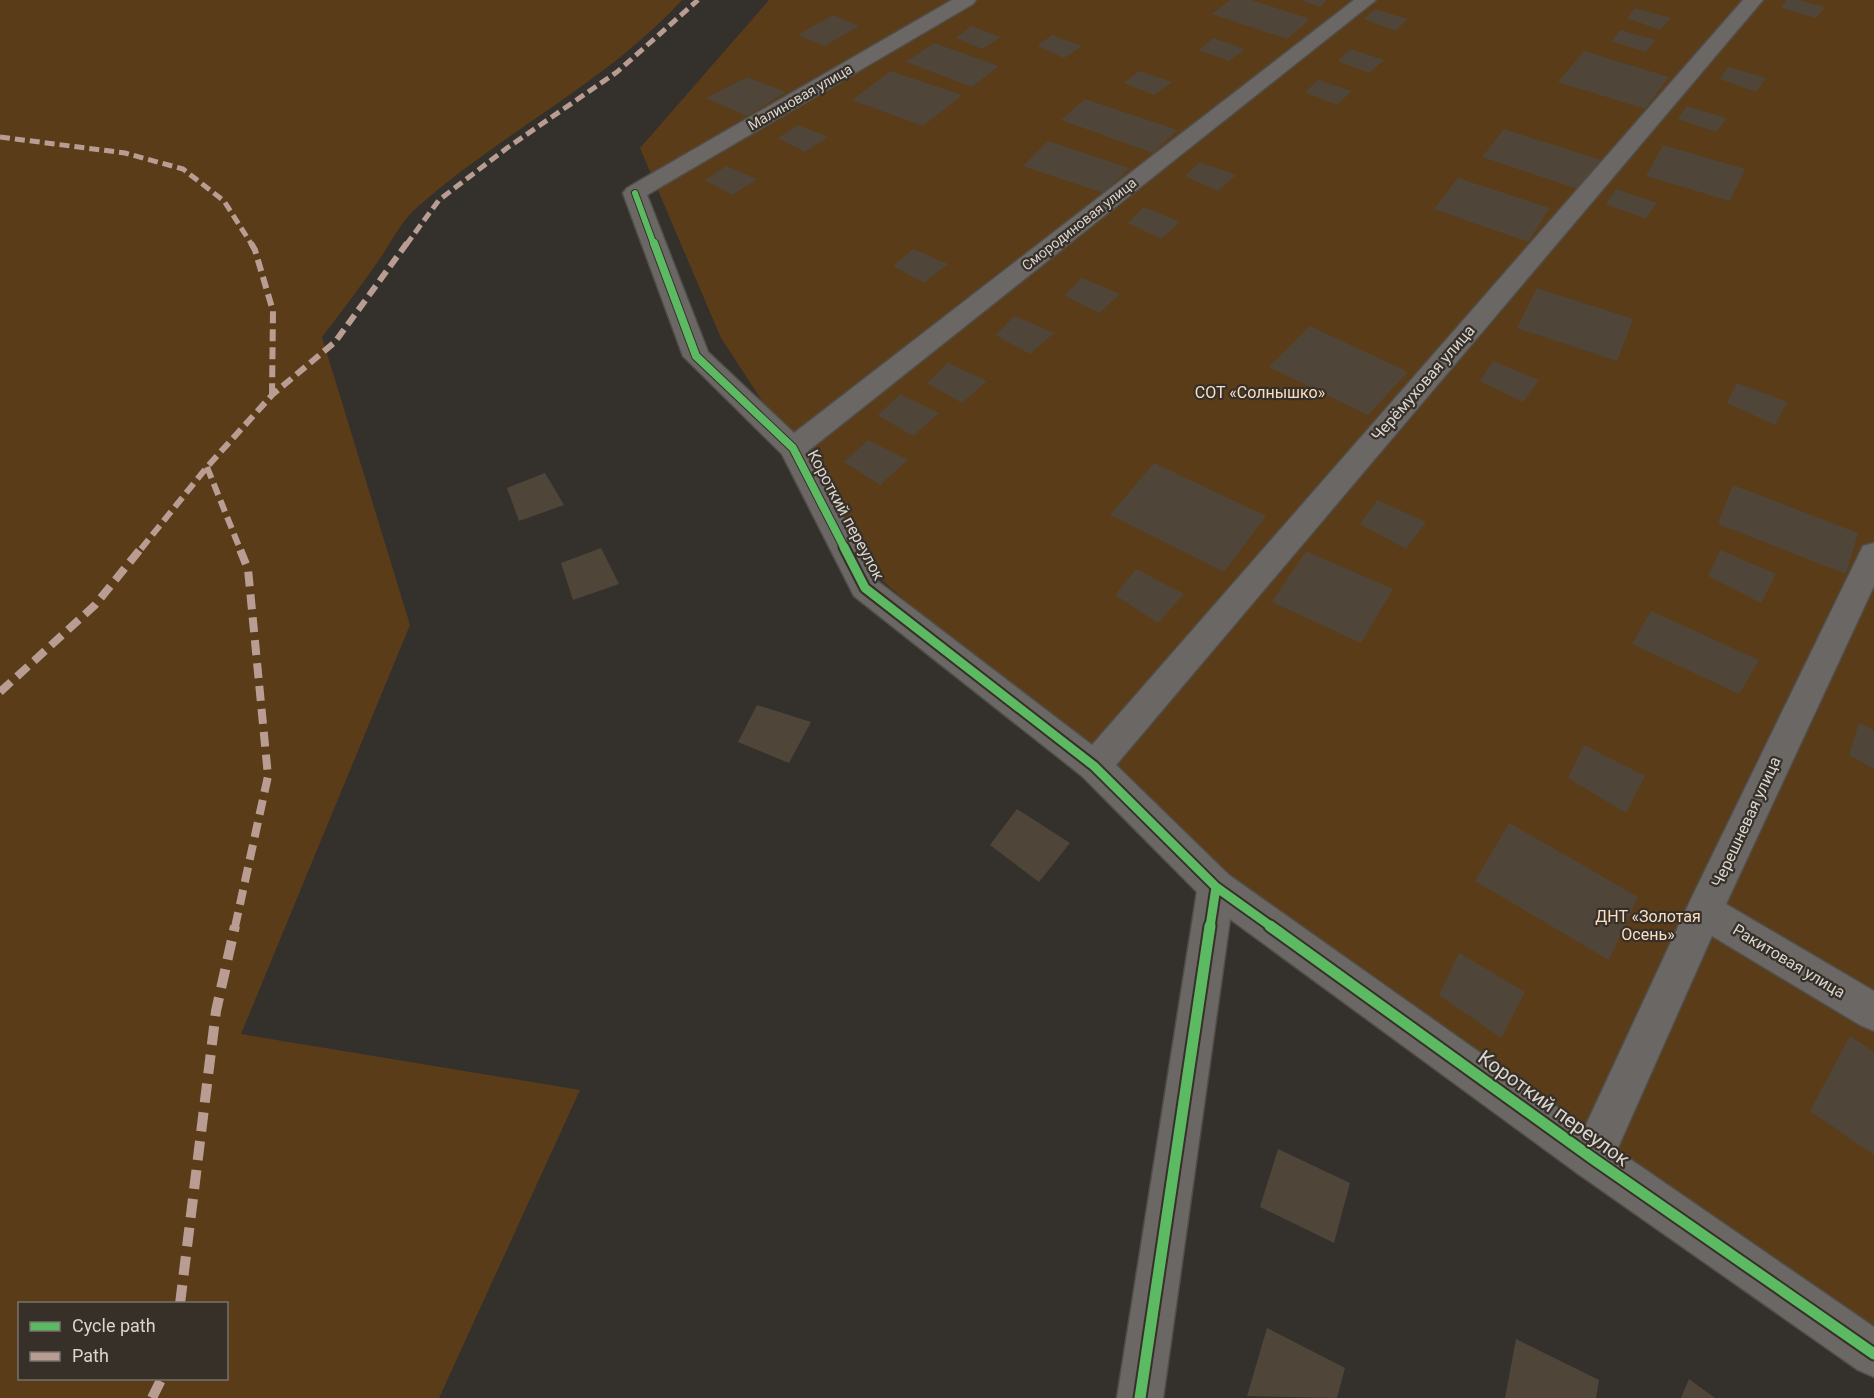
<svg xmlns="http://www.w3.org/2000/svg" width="1874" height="1398" viewBox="0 0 1874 1398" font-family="Roboto,sans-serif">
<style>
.green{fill:#5a3c19;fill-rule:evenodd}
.building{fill:#4f4639}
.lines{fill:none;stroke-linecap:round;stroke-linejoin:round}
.minor-casing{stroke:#514e49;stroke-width:3}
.minor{fill:#6a6765;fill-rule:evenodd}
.quiet-far3{stroke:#b99d93;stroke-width:5;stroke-dasharray:10 5;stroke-linecap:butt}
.quiet-far2{stroke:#b99d93;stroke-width:6;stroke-dasharray:12 6;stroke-linecap:butt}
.quiet-far1{stroke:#b99d93;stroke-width:8;stroke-dasharray:15 8;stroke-linecap:butt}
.quiet{stroke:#b99d93;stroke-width:10;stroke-dasharray:19 10;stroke-linecap:butt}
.cycleway-far3-casing{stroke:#373029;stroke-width:8}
.cycleway-far2-casing{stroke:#373029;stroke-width:10}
.cycleway-far1-casing{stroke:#373029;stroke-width:13}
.cycleway-casing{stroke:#373029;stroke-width:15}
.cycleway-far3{stroke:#5cba63;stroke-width:6}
.cycleway-far2{stroke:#5cba63;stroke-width:8}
.cycleway-far1{stroke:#5cba63;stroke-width:9}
.cycleway{stroke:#5cba63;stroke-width:11}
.labels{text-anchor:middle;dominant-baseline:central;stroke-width:4.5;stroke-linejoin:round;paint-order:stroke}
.far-street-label{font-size:14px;fill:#d9d5d0;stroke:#373029}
.street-label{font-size:16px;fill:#d9d5d0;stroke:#373029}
.park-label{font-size:16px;fill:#fadec2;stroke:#373029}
.near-street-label{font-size:20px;fill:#d9d5d0;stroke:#373029}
</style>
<rect width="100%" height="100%" fill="#34302c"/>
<path class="green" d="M0,0H682C604,85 498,134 413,211C400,224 390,244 379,260C361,286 342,311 322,337L410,625L241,1034L580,1090L439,1398H0ZM20,1304H226V1378H20Z
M769,0H1874V1366L1340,981L876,575L721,338L640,148Z"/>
<path class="building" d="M1230,0H1251L1310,19L1287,39L1212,14Z
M1300,0H1327L1320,7Z
M1786,0H1799L1825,7L1816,18L1781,8Z
M1635,8L1671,18L1660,30L1627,18Z
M1375,9L1408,19L1395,31L1364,19Z
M833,15L859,26L824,46L798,35Z
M971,26L1001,37L982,49L956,38Z
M1620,30L1656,40L1645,52L1612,41Z
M1052,35L1082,46L1064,58L1037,46Z
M1213,38L1245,49L1229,61L1199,50Z
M934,43L999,66L972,87L906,62Z
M1350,49L1384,60L1369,73L1338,61Z
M1584,51L1669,77L1645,109L1558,82Z
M1728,67L1766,78L1756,92L1720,79Z
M891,71L962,95L923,126L852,100Z
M1139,71L1172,82L1154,95L1124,83Z
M747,77L786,92L747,116L706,98Z
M1318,80L1352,91L1337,105L1305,92Z
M1085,99L1177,130L1153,153L1061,120Z
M1687,106L1727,118L1716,132L1678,119Z
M798,125L828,137L805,152L778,138Z
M1504,129L1601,160L1581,190L1482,157Z
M1048,141L1129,168L1104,193L1023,166Z
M1663,145L1745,169L1730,201L1646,176Z
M1200,162L1236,175L1218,191L1185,176Z
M726,166L757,179L732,195L705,180Z
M1458,178L1550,208L1528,242L1434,209Z
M1616,189L1657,203L1645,219L1606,204Z
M1144,207L1180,222L1161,239L1128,223Z
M913,249L948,264L924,283L893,266Z
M1082,278L1120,294L1099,313L1064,295Z
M1537,288L1633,319L1617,361L1517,328Z
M1015,316L1054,333L1030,354L995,335Z
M1310,326L1408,372L1368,415L1269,367Z
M1493,361L1539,380L1523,402L1480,381Z
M948,363L987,381L962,403L927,383Z
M1737,383L1787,402L1775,425L1727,403Z
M900,394L939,413L913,436L878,415Z
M868,440L908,460L880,485L844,462Z
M1154,463L1266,516L1224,572L1110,515Z
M545,473L564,505L519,521L507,488Z
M1733,485L1858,533L1846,574L1718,524Z
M1377,500L1426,522L1406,549L1360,524Z
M601,548L619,584L573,600L561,563Z
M1720,550L1776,574L1761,603L1708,576Z
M1306,551L1393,589L1361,643L1272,602Z
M1136,569L1184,594L1158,623L1115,595Z
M1651,611L1759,660L1739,694L1632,644Z
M757,705L811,722L789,763L738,742Z
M1859,723L1874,730V769L1849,755Z
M1584,745L1645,776L1626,813L1568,778Z
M1017,809L1070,843L1039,882L990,845Z
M1509,823L1638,897L1609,960L1475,881Z
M1459,953L1525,992L1501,1038L1439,995Z
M1850,1036L1874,1052V1155L1810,1111Z
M1278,1149L1350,1183L1334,1243L1260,1207Z
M1267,1328L1345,1368L1337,1398L1247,1396Z
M1516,1339L1599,1380L1596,1398H1505Z
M1689,1379L1715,1398H1681Z"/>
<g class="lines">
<g class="minor-casing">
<path id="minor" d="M952,0H976L973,4L647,195L708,352L794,433L1354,0H1376L808,451L876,580L1092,745L1743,0H1763L1116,765L1229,875L1585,1127L1691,899L1859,554L1863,546L1874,543V586L1726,904L1874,991V1031L1860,1025L1712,936L1617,1150L1874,1327V1377L1858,1370L1577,1173L1230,919L1163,1398H1117L1197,892L1082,776L854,596L782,454L683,356L623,193L627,188Z"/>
</g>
<use href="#minor" class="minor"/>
<path class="quiet-far3" d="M0,137L125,153L183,169L224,201L252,245
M406,245L439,200L507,148L617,72L698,0"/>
<path class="quiet-far2" d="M251,243L255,250L273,311L272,395
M207,467L240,549
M141,549L207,467L272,395L335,342L407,243"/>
<path class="quiet-far1" d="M0,692L95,605L142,547
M235,927L268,776L248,569L239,547"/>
<path class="quiet" d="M180,1304L216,1011L235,926
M152,1398L162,1378"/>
<g class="cycleway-far3-casing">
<path id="cycleway-far3" d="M635,193L654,245"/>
</g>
<g class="cycleway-far2-casing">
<path id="cycleway-far2" d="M654,243L696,356L793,448L845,549"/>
</g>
<g class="cycleway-far1-casing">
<path id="cycleway-far1" d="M844,547L865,588L1094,766L1216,887L1272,927
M1210,927L1216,887"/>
</g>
<g class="cycleway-casing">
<path id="cycleway" d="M1270,926L1592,1158L1874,1354
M1140,1398L1210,926"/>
</g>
<use href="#cycleway-far3" class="cycleway-far3"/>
<use href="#cycleway-far2" class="cycleway-far2"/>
<use href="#cycleway-far1" class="cycleway-far1"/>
<use href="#cycleway" class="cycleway"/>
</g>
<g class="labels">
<g class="far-street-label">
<text transform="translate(800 97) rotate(-30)">Малиновая улица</text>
<text transform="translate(1079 224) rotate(-38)">Смородиновая улица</text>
</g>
<g class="street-label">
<text transform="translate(1423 383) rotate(-49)">Черёмуховая улица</text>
<text transform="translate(846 515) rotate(62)">Короткий переулок</text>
<text transform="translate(1746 822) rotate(-65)">Черешневая улица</text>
<text transform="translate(1789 961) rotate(31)">Ракитовая улица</text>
</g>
<g class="park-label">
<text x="1260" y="392">СОТ «Солнышко»</text>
<text x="1648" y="916">ДНТ «Золотая<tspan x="1648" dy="18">Осень»</tspan></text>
</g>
<g class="near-street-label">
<text transform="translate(1554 1108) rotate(36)">Короткий переулок</text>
</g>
</g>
<rect x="18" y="1302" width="210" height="78" fill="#373029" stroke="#78726c" stroke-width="1.5"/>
<rect x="30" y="1322" width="30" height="9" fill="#5cba63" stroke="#78726c" stroke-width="1.5"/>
<text x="72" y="1332" font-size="18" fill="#d9d5d0">Cycle path</text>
<rect x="30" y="1352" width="30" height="9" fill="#b99d93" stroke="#78726c" stroke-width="1.5"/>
<text x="72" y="1362" font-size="18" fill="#d9d5d0">Path</text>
</svg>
